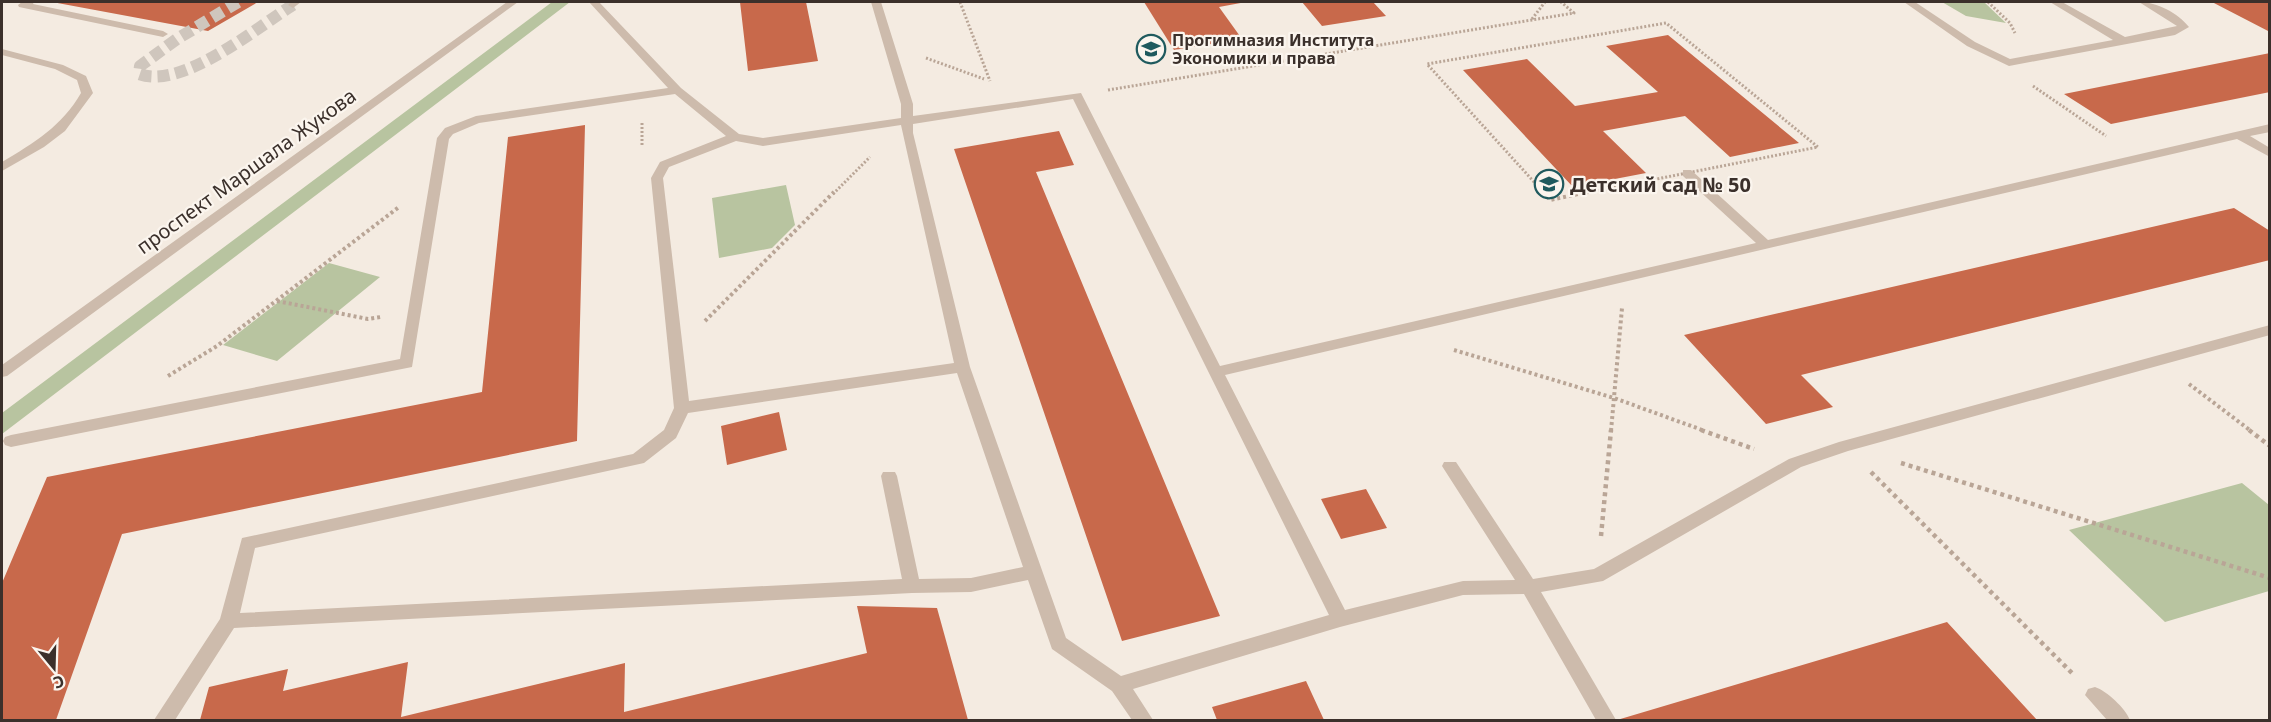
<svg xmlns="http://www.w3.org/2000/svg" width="2271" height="722" viewBox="0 0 2271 722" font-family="'Noto Sans',sans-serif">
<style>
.green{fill:#b8c4a0}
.building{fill:#c8694b}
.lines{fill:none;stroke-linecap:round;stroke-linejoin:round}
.minor-tunnel{stroke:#cfc6bd;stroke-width:12;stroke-dasharray:12 6;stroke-linecap:butt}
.path-far2{stroke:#b9a596;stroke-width:3;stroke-dasharray:2 2;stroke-linecap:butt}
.path-far1{stroke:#b9a596;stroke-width:4;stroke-dasharray:3 3;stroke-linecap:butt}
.path{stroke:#b9a596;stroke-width:4.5;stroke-dasharray:4 4;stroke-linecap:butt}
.minor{fill:#cdbbac;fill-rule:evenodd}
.labels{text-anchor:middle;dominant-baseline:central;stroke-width:4.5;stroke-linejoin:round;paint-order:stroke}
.far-poi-label{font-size:16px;font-weight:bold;fill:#3b302b;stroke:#fbf5ee;text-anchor:start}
.street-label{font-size:20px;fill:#3b302b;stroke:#fbf5ee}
.poi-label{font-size:20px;font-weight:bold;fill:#3b302b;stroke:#fbf5ee;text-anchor:start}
</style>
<rect width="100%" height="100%" fill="#f4ebe1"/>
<path class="green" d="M552,2H570L2,434V413Z
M1942,2H1984L2006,23L1966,16Z
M786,185L795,225L772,248L719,258L712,198Z
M329,263L380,277L277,361L223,345Z
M2242,483L2269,505V591L2165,622L2069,530Z"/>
<path class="building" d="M52,2H258L208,31Z
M740,2H806L818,61L748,71Z
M1144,2H1246L1219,7L1242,39L1174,50Z
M1302,2H1373L1386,16L1322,26Z
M2212,2L2270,3V32Z
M1668,35L1799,143L1730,157L1685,116L1603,131L1646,173L1573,187L1463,70L1527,59L1575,106L1658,92L1606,46Z
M2270,53V92L2111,124L2064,94Z
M585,125L577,441L122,534L56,720H2V583L47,477L482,392L508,137Z
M1059,131L1074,165L1036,172L1220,616L1122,641L954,149Z
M2234,208L2270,231V260L1801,375L1833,407L1766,424L1684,335Z
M779,412L787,450L727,465L721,426Z
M1366,489L1387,528L1341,539L1321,499Z
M857,606L937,608L968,720H200L209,687L288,669L283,691L408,662L401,717L625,663L624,712L867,653Z
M1947,622L2037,720H1617Z
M1306,681L1324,720H1217L1212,707Z"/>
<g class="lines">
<path class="minor-tunnel" d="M238,2L177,39L140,66L139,74C182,90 256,28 293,5"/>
<path class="path-far2" d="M960,2L990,81
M1988,2L2010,23L2015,33
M1532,19L1545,2
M926,58L984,79
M2033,86L2106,136
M1108,90L1574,13L1561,2
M642,123V146
M833,194L870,157
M1545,194L1427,64L1666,23L1818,147L1581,194"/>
<path class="path-far1" d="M1543,192L1550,200L1588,192
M277,301L368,319L381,317
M705,321L834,192
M1454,350L1614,398L1705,431
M168,376L217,346L399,207
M2189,384L2251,431
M1611,431L1622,308"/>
<path class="path" d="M1701,430L1754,449
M2249,430L2270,446
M1901,463L2270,578
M1871,472L2072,673
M1601,536L1611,430"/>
<path class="minor" d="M22,2H34L33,4L163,31L168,34L163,37L19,7L18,5Z
M291,2H301L293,8L288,5Z
M507,2H518L7,376L2,377V365Z
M589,2H599L681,88L739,134L763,138L901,118V104L871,2H881L913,104V116L1081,93L1220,366L1756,243L1683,176V170H1691L1768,240L2270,124V132L2250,136L2270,148V157L2237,139L1225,375L1345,610L1463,581L1515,580L1442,466L1444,462H1456L1533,579L1594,569L1789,459L1839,442L2270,325V335L1848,451L1801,467L1603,581L1541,592L1616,720H1596L1524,594L1463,595L1340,627L1133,689L1153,720H1132L1112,691L1052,649L1028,580L971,592L912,593L234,628L175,720H154L220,619L242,538L633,454L664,430L674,408L651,178L660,162L726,136L675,94L479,123L453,134L449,139L412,367L11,447L5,445L3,441L5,437L11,435L400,359L437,138L445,128L476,116L668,88ZM1073,99L1329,615L1121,676L1066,638L970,367L913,133V124ZM901,125L954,363L689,401L663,178L669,167L736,141L763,146ZM957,373L1023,567L971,578L919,579L897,476L895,472H883L881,476L902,579L240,613L255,548L644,463L676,438L688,413Z
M1904,2H1915L1975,42L2010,59L2113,40L2050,2H2062L2125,37L2177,26L2139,2C2157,2 2178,13 2189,27L2175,35L2009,66L1967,46Z
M2,49L63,65L86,76L93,93L65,131L44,147L2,171V162C34,143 62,126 81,93L77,80L55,69L2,55Z
M2095,687C2107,691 2125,708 2130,720H2107L2085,695L2088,689Z"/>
</g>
<defs>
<g id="school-ring" transform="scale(1.5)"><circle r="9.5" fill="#fbf5ee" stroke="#1f5a5e" stroke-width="1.5"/><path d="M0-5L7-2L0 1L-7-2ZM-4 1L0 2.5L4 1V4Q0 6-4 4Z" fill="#1f5a5e"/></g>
</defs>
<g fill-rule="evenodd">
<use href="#school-ring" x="1151" y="49"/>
<use href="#school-ring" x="1549" y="184"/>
</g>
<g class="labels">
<g class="far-poi-label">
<text x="1172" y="40">Прогимназия Института<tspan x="1172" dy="18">Экономики и права</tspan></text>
</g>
<g class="street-label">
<text transform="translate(246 171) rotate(-36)">проспект Маршала Жукова</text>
</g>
<g class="poi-label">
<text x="1570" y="184">Детский сад № 50</text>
</g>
</g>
<rect width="2271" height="722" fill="none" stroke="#3b302b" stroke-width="6"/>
<g transform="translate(54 668) rotate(161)" stroke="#fbf5ee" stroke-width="4.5" paint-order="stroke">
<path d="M0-4.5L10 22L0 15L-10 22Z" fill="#3b302b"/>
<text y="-9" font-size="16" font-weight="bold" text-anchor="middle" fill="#3b302b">С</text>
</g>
</svg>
